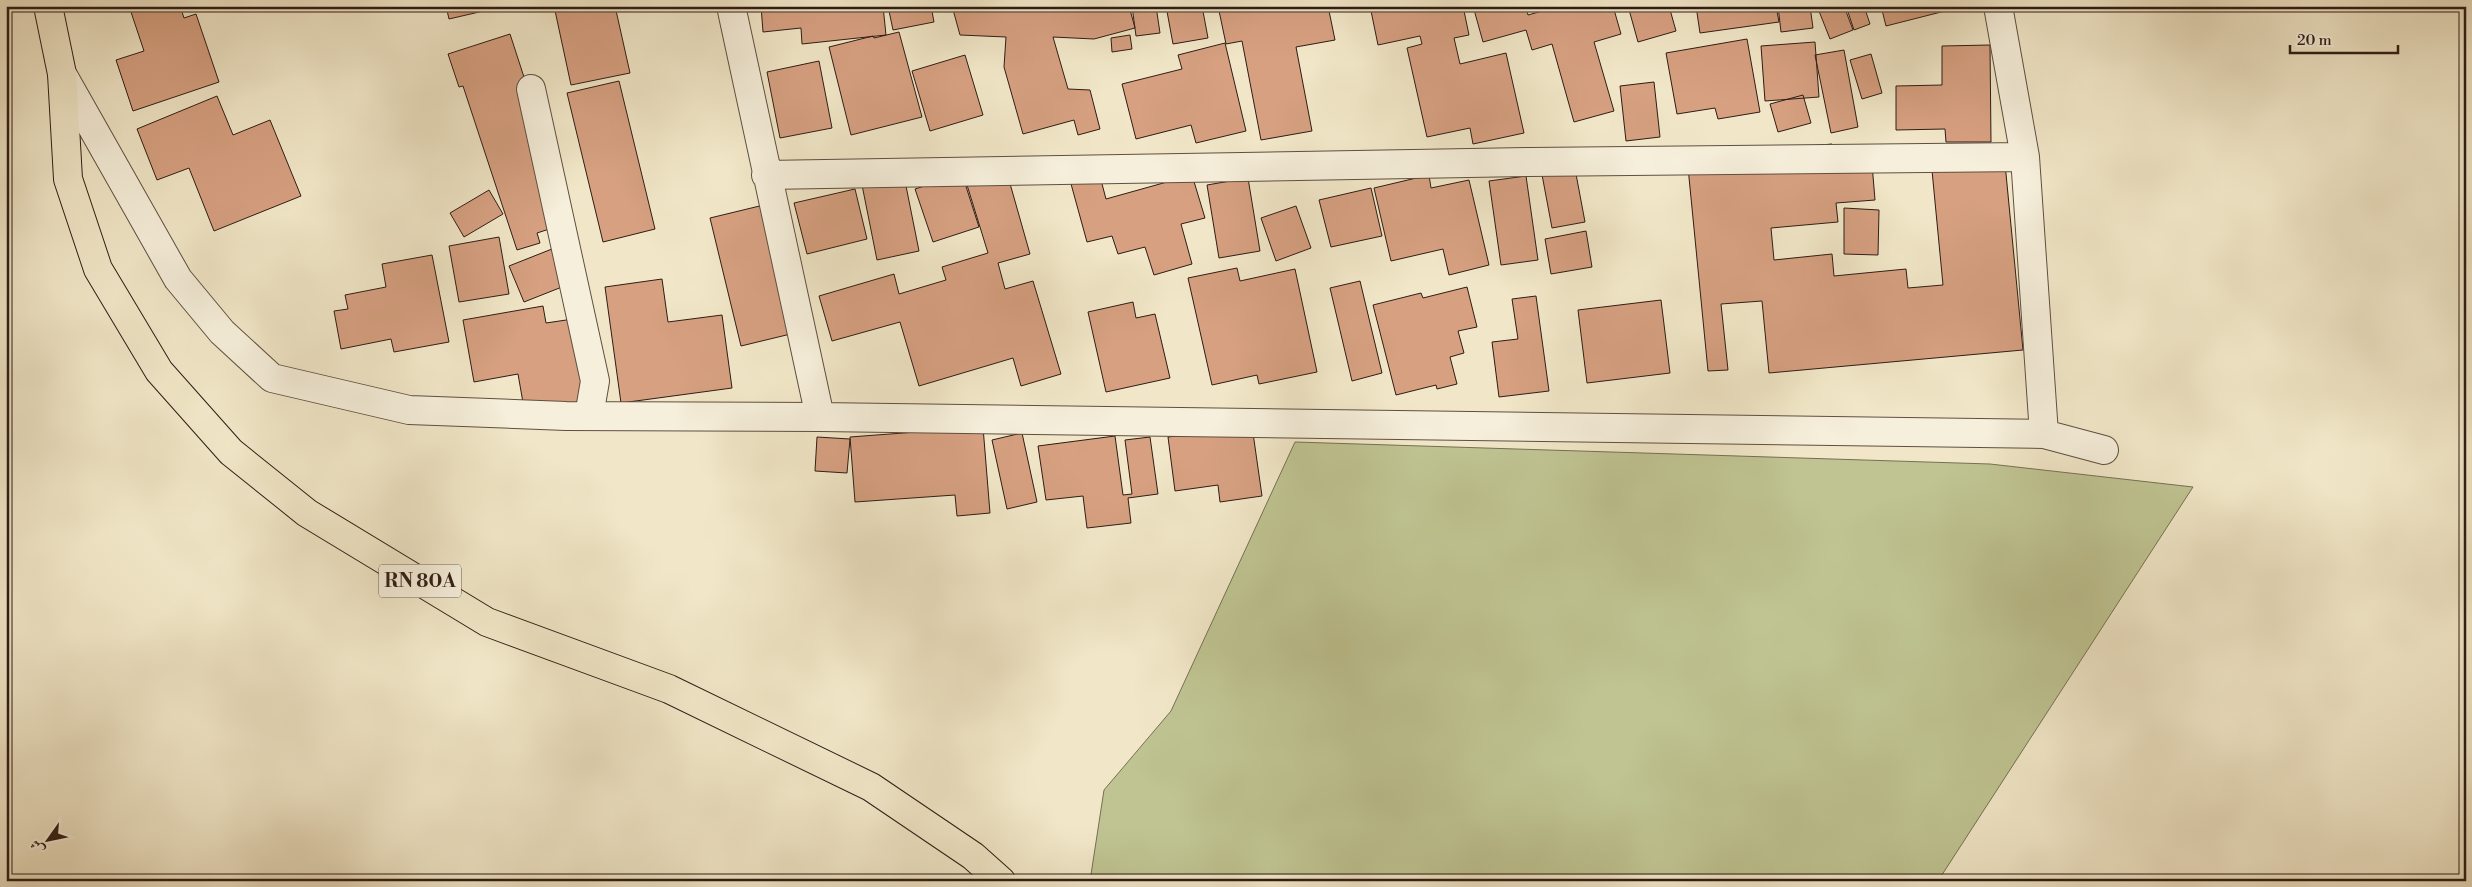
<svg xmlns="http://www.w3.org/2000/svg" width="2472" height="887" viewBox="0 0 2472 887" font-family="'Libre Bodoni',Amiri,serif">
<style>
.green{fill:#bfc492;stroke:#767053}
.building{fill:#d6a081;stroke:#2e1c14}
.lines{fill:none;stroke-linecap:round;stroke-linejoin:round}
.minor-casing{stroke:#5f4f41;stroke-width:30}
.major-casing{stroke:#2e1c14;stroke-width:30}
.minor{stroke:#f6efdb;stroke-width:28}
.major{stroke:#f1e7c8;stroke-width:28}
.labels{text-anchor:middle;dominant-baseline:central;stroke-width:4;stroke-linejoin:round;paint-order:stroke}
.shield{fill:#f6efdb;stroke:#6a5b50;stroke-width:1}
.shield-label{font-size:19px;font-weight:bold;fill:#2e1c14}
</style>
<rect width="100%" height="100%" fill="#f1e7c8"/>
<filter id="stains"><feTurbulence type="fractalNoise" baseFrequency=".004" numOctaves="4"/><feColorMatrix values="0 0 0 0 .2 0 0 0 0 .09 0 0 0 0 .02 0 0 0 .5 -.17"/></filter>
<radialGradient id="worn" r=".72"><stop offset=".6" stop-color="#630" stop-opacity="0"/><stop offset="1" stop-color="#630" stop-opacity=".3"/></radialGradient>
<path class="green" d="M1295,442L1990,464L2193,487L1938,881H1090L1104,790L1171,711Z"/>
<path class="building" d="M129,6H180L184,18L196,14L219,82L133,111L116,60L144,51Z
M446,6H505L449,19Z
M554,6H615L630,73L571,85Z
M761,6H883L886,35L802,44L801,28L763,32Z
M888,6H931L934,22L893,30Z
M952,6H1129L1135,28L1094,39L1053,37L1068,89L1090,90L1100,129L1078,135L1074,120L1023,134L1004,67L1006,37L960,35Z
M1132,6H1156L1160,33L1136,36Z
M1166,6H1202L1208,38L1173,44Z
M1218,6H1328L1335,40L1296,47L1312,131L1261,140L1242,41L1226,44Z
M1370,6H1463L1469,35L1454,38L1460,64L1506,53L1524,133L1473,144L1470,128L1427,137L1407,48L1422,44L1420,36L1378,45Z
M1473,6H1526L1528,15L1560,6H1613L1621,34L1594,42L1614,111L1574,122L1552,44L1532,50L1526,30L1483,42Z
M1628,6H1669L1676,31L1638,42Z
M1696,6H1776L1779,22L1700,33Z
M1778,6H1810L1813,28L1781,32Z
M1817,6H1844L1853,30L1830,39Z
M1846,6H1864L1870,24L1854,30Z
M1881,6H1952L1953,9L1886,26Z
M899,32L922,117L851,135L829,47L873,36L874,38Z
M510,34L571,222L537,233L540,243L517,250L463,86L459,87L448,54Z
M1130,35L1132,49L1112,52L1111,38Z
M1747,39L1760,112L1718,119L1715,108L1677,114L1666,53Z
M1815,42L1819,97L1765,101L1761,46Z
M1225,43L1246,131L1196,143L1191,125L1136,139L1122,84L1182,69L1178,55Z
M1990,45L1991,142H1946L1945,129L1896,130V86L1942,85V46Z
M1844,50L1858,127L1831,133L1815,55Z
M1871,54L1882,93L1862,99L1850,60Z
M965,55L983,115L930,131L912,71Z
M819,61L832,128L780,138L767,72Z
M619,81L655,229L603,242L567,93Z
M1654,82L1660,137L1626,141L1620,86Z
M1803,95L1811,123L1778,132L1770,104Z
M217,96L233,135L270,120L301,196L214,231L189,168L157,180L137,129Z
M1832,144L1835,168L1872,164L1875,200L1836,203L1838,222L1771,228L1774,260L1832,254L1834,276L1906,269L1908,288L1943,285L1931,160L2004,153L2023,350L1769,373L1762,301L1721,304L1728,370L1708,371L1687,157Z
M1573,158L1585,222L1552,228L1540,164Z
M1097,165L1106,199L1192,175L1205,218L1181,224L1192,264L1154,275L1145,247L1118,254L1112,236L1087,242L1068,173Z
M1007,173L1030,254L998,263L1005,289L1033,281L1061,374L1021,386L1013,358L919,386L900,322L832,341L819,296L894,274L899,294L946,280L942,267L988,253L967,185Z
M962,174L979,227L933,242L915,189Z
M1429,175L1431,188L1469,180L1489,265L1449,275L1443,249L1391,261L1374,188Z
M904,176L919,251L877,260L862,185Z
M1526,176L1538,260L1501,265L1489,181Z
M1248,178L1260,251L1219,258L1207,185Z
M1371,188L1382,236L1331,247L1319,200Z
M855,189L867,239L807,254L794,203Z
M489,190L503,214L464,237L450,213Z
M772,203L803,331L741,346L710,218Z
M1296,206L1311,248L1276,261L1261,218Z
M1844,208L1879,210L1878,255L1844,254Z
M1586,231L1592,267L1551,274L1545,239Z
M499,237L509,294L459,302L449,246Z
M557,247L572,283L524,302L509,266Z
M432,255L449,342L394,352L391,339L341,349L334,311L348,309L345,295L386,287L382,264Z
M1237,268L1240,281L1295,269L1317,372L1259,384L1257,375L1212,385L1188,278Z
M662,279L668,322L722,315L732,388L621,403L605,287Z
M1360,281L1382,373L1352,381L1330,288Z
M1467,287L1477,327L1458,331L1464,353L1450,357L1457,384L1437,389L1436,385L1396,395L1373,305L1421,293L1423,298Z
M1536,296L1549,391L1499,397L1492,342L1518,339L1512,299Z
M1661,300L1670,373L1587,383L1578,310Z
M1133,302L1136,318L1155,314L1170,378L1106,392L1088,312Z
M543,306L546,323L573,319L588,403L525,414L518,374L474,382L463,320Z
M1252,426L1262,496L1220,502L1218,485L1175,491L1168,437Z
M983,427L990,513L957,516L955,495L855,502L850,437Z
M1022,433L1037,502L1007,509L992,440Z
M1115,436L1123,495L1132,494L1125,440L1150,437L1158,494L1128,498L1131,523L1087,528L1083,496L1046,500L1038,446Z
M817,437L850,439L847,473L815,471Z"/>
<g class="lines">
<g class="minor-casing">
<path id="minor" d="M731,6L820,417
M62,74L178,279L222,332L272,378L409,410L566,416L820,417L2044,434L2104,450
M531,89L595,381L589,416
M2025,157L2044,434
M766,175L1530,162L2025,157L1998,6"/>
</g>
<g class="major-casing">
<path id="major" d="M48,6L62,74L68,179L98,269L159,371L231,452L307,513L487,622L669,689L871,787L973,856L1001,881"/>
</g>
<use href="#minor" class="minor"/>
<use href="#major" class="major"/>
</g>
<g class="labels">
<rect class="shield" x="379" y="564.5" width="82" height="33" rx="4"/>
<g class="shield-label">
<text x="420" y="581">RN 80A</text>
</g>
</g>
<rect width="2472" height="887" fill="none" stroke="#f1e7c8" stroke-width="25"/>
<rect x="8" y="8" width="2457" height="872" fill="none" stroke="#2e1c14" stroke-width="2.5"/>
<rect x="12" y="12" width="2447" height="862" fill="none" stroke="#2e1c14"/>
<g transform="translate(48 840) rotate(237)" stroke="#f6efdb" stroke-width="4" paint-order="stroke">
<path d="M0-4L9 19L0 12L-9 19Z" fill="#2e1c14"/>
<text y="-8" font-size="14" font-weight="bold" text-anchor="middle" fill="#2e1c14">ش</text>
</g>
<path d="M2290 45v8h108v-8" fill="none" stroke="#2e1c14" stroke-width="2.5"/>
<text x="2297" y="45" font-size="15" fill="#2e1c14" stroke="#f6efdb" stroke-width="4" paint-order="stroke">20 m</text>
<rect width="100%" height="100%" filter="url(#stains)"/>
<rect width="100%" height="100%" fill="url(#worn)"/>
</svg>
